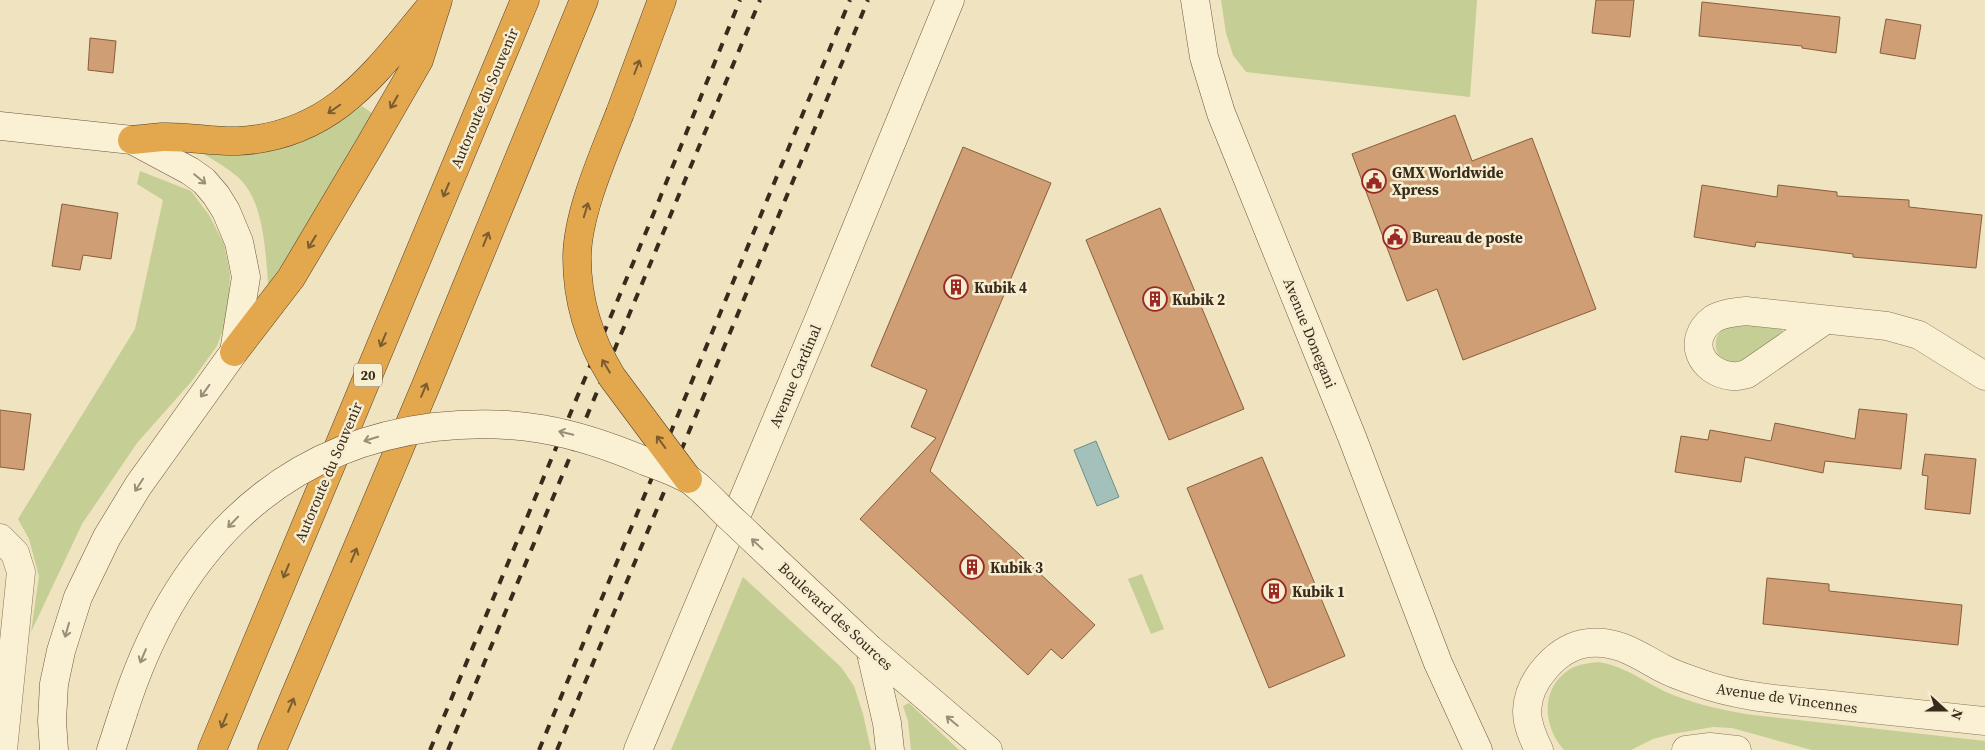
<svg xmlns="http://www.w3.org/2000/svg" width="1985" height="750" viewBox="0 0 1985 750" font-family="'Source Serif 4',serif">
<style>
.green{fill:#c5ce94}
.water{fill:#a3c1ba;stroke:#6a8f88}
.building{fill:#cf9e74;stroke:#895e3c}
.lines{fill:none;stroke-linecap:round;stroke-linejoin:round}
.street-casing{stroke:#897457;stroke-width:29}
.secondary-casing{stroke:#6b553b;stroke-width:29}
.highway-casing{stroke:#56412c;stroke-width:29}
.street{stroke:#faf0d3;stroke-width:28}
.secondary{stroke:#faf0d3;stroke-width:28}
.highway{stroke:#e3a74d;stroke-width:28}
.rail{stroke:#382b1c;stroke-width:4;stroke-dasharray:9 9;stroke-linecap:butt}
.secondary-bridge-casing{stroke:#6b553b;stroke-width:29;stroke-linecap:butt}
.highway-bridge-casing{stroke:#56412c;stroke-width:29;stroke-linecap:butt}
.secondary-bridge{stroke:#faf0d3;stroke-width:28}
.highway-bridge{stroke:#e3a74d;stroke-width:28}
.oneway{stroke:#7c5d30}
.oneway2{stroke:#998e78}
.labels{text-anchor:middle;dominant-baseline:central;stroke-width:5;stroke-linejoin:round;paint-order:stroke}
.shield{fill:#f7edd0;stroke:#716552;stroke-width:1}
.shield-label{font-size:14px;font-weight:bold;fill:#382b1c}
.street-label{font-size:15px;fill:#382b1c;stroke:#f7edd0}
.poi-label{font-size:15px;font-weight:bold;fill:#382b1c;stroke:#f7edd0;text-anchor:start}
</style>
<rect width="100%" height="100%" fill="#efe3c0"/>
<path class="green" d="M1221,0H1477L1470,97L1246,72L1233,55L1226,33Z
M362,106L376,116L269,291C265,256 266,203 238,177C227,168 214,160 202,153L297,141L324,132Z
M140,171L191,191L209,215L224,244L230,274L228,316L217,346L191,382L137,443L82,524L31,632L39,576L29,539L18,519L135,329L163,200L137,184Z
M1735,323L1781,328L1783,332L1758,349L1748,363C1743,364 1736,365 1731,364C1717,360 1710,343 1721,331C1725,327 1730,326 1735,323Z
M1142,574L1164,629L1151,634L1128,579Z
M743,577L841,667L854,686L863,714L871,750H671Z
M1599,662C1626,666 1648,685 1673,695C1699,705 1726,711 1753,715L1985,741V750H1812L1732,728L1713,727L1672,734L1653,739L1631,750H1564C1542,726 1540,686 1572,668C1580,664 1590,663 1599,662Z
M909,703L959,750H911L908,721L903,706Z"/>
<path class="water" d="M1096,441L1119,497L1097,506L1074,450Z"/>
<path class="building" d="M1596,0H1634L1630,37L1592,33Z
M1702,2L1840,17L1836,53L1802,48V46L1699,36Z
M1886,19L1921,25L1915,59L1880,53Z
M90,38L116,41L113,73L88,70Z
M1455,115L1472,161L1532,138L1596,309L1463,360L1437,289L1407,301L1352,154Z
M963,147L1051,183L930,471L1095,625L1062,659L1051,649L1028,675L860,519L936,438L911,427L927,390L871,366Z
M1702,185L1777,197L1778,185L1837,192V196L1909,200V207L1982,215L1976,268L1853,257V254L1756,242L1755,247L1694,237Z
M62,204L118,213L111,259L83,255L80,270L52,266Z
M1160,208L1244,409L1169,440L1086,240Z
M1859,409L1907,414L1901,469L1825,461L1823,473L1745,457L1741,482L1675,472L1681,436L1708,440L1710,430L1771,441L1775,423L1855,439Z
M0,410L31,414L24,470L0,467Z
M1925,454L1976,459L1970,514L1925,509L1928,476L1922,475Z
M1262,457L1345,656L1269,688L1187,488Z
M1767,578L1829,584V591L1962,605L1958,645L1763,624Z"/>
<g class="lines">
<g class="street-casing">
<path id="street" d="M1825,320L1747,374C1742,375 1737,377 1732,376C1701,373 1685,340 1713,319C1722,313 1736,312 1746,311L1887,326L1919,335L1985,376
M0,538L15,553L21,572L3,750
M1539,750C1533,738 1527,725 1527,711C1528,680 1558,646 1589,643C1617,640 1638,655 1662,668C1673,674 1685,678 1697,682C1737,697 1782,700 1823,704C1877,710 1931,715 1985,721
M1686,750L1710,747L1737,750"/>
</g>
<g class="secondary-casing">
<path id="secondary" d="M1195,0L1204,57L1221,113L1352,437L1438,663L1478,750
M0,126L132,140L190,171L204,181L216,195L226,211L239,242L246,277L234,352L138,486L107,537L78,597L61,651L54,684L52,721L54,750
M870,649L988,750
M870,649L887,723L890,750
M111,750L123,713
M638,750L819,319L950,0"/>
</g>
<g class="highway-casing">
<path id="highway" d="M620,113L662,0
M132,140C142,139 152,138 162,137C187,136 213,142 238,141C333,136 375,73 430,7
M234,352L291,278L370,145L419,60L438,0
M212,750L525,0
M272,750L427,383L584,0"/>
</g>
<use href="#street" class="street"/>
<use href="#secondary" class="secondary"/>
<use href="#highway" class="highway"/>
<path class="rail" d="M430,750L651,220L740,0
M448,750L760,0
M539,750L850,0
M557,750L868,0"/>
<g class="secondary-bridge-casing">
<path id="secondary-bridge" d="M123,713C171,561 268,448 434,427C513,418 572,430 645,461C659,466 673,471 686,478C699,484 723,512 736,523C780,565 825,607 870,649"/>
</g>
<g class="highway-bridge-casing">
<path id="highway-bridge" d="M620,113C604,154 577,214 577,258C577,300 590,341 612,377L688,479"/>
</g>
<use href="#secondary-bridge" class="secondary-bridge"/>
<use href="#highway-bridge" class="highway-bridge"/>
</g>
<defs><path id="oneway-shaft" d="M-6 0H5M1.5-3L5.5 0L1.5 3" fill="none" stroke-width="1.6" stroke-linecap="round" stroke-linejoin="round" transform="scale(1.25)"/></defs>
<g class="oneway">
<use href="#oneway-shaft" transform="translate(637 67) rotate(-69)"/>
<use href="#oneway-shaft" transform="translate(394 102) rotate(120)"/>
<use href="#oneway-shaft" transform="translate(334 109) rotate(145)"/>
<use href="#oneway-shaft" transform="translate(446 190) rotate(113)"/>
<use href="#oneway-shaft" transform="translate(586 210) rotate(-73)"/>
<use href="#oneway-shaft" transform="translate(486 239) rotate(-68)"/>
<use href="#oneway-shaft" transform="translate(312 242) rotate(121)"/>
<use href="#oneway-shaft" transform="translate(383 340) rotate(113)"/>
<use href="#oneway-shaft" transform="translate(606 366) rotate(-121)"/>
<use href="#oneway-shaft" transform="translate(424 390) rotate(-67)"/>
<use href="#oneway-shaft" transform="translate(661 442) rotate(-126)"/>
<use href="#oneway-shaft" transform="translate(354 555) rotate(-67)"/>
<use href="#oneway-shaft" transform="translate(286 571) rotate(113)"/>
<use href="#oneway-shaft" transform="translate(291 705) rotate(-67)"/>
<use href="#oneway-shaft" transform="translate(224 721) rotate(113)"/>
</g>
<g class="oneway2">
<use href="#oneway-shaft" transform="translate(200 179) rotate(40)"/>
<use href="#oneway-shaft" transform="translate(205 391) rotate(126)"/>
<use href="#oneway-shaft" transform="translate(566 433) rotate(-167)"/>
<use href="#oneway-shaft" transform="translate(371 439) rotate(163)"/>
<use href="#oneway-shaft" transform="translate(139 485) rotate(123)"/>
<use href="#oneway-shaft" transform="translate(233 522) rotate(134)"/>
<use href="#oneway-shaft" transform="translate(757 544) rotate(-137)"/>
<use href="#oneway-shaft" transform="translate(67 630) rotate(106)"/>
<use href="#oneway-shaft" transform="translate(143 656) rotate(113)"/>
<use href="#oneway-shaft" transform="translate(952 721) rotate(-140)"/>
</g>
<defs>
<g id="civic-ring" transform="scale(1.25)"><circle r="9.5" fill="#f7edd0" stroke="#9a2925" stroke-width="1.5"/><path d="M-.6-6.5H3V-4.5H.6V-3L4-1V1h2V6H-6V1h2V-1L-.6-3ZM-1.2 2.5V6h2.4V2.5Z" fill="#9a2925"/></g>
<g id="building-ring" transform="scale(1.25)"><circle r="9.5" fill="#f7edd0" stroke="#9a2925" stroke-width="1.5"/><path d="M-4-6H4V6H1V3H-1V6H-4ZM-2.5-4.3h1.7v1.8h-1.7ZM.8-4.3h1.7v1.8H.8ZM-2.5-1h1.7V.8h-1.7ZM.8-1h1.7V.8H.8Z" fill="#9a2925"/></g>
</defs>
<g fill-rule="evenodd">
<use href="#civic-ring" x="1374" y="181"/>
<use href="#civic-ring" x="1395" y="237"/>
<use href="#building-ring" x="956" y="287"/>
<use href="#building-ring" x="1155" y="299"/>
<use href="#building-ring" x="972" y="567"/>
<use href="#building-ring" x="1274" y="591"/>
</g>
<g class="labels">
<rect class="shield" x="354" y="363.5" width="28" height="23" rx="4"/>
<g class="shield-label">
<text x="368" y="375">20</text>
</g>
<g class="street-label">
<text transform="translate(484 98) rotate(-67)">Autoroute du Souvenir</text>
<text transform="translate(1310 333) rotate(68)">Avenue Donegani</text>
<text transform="translate(795 376) rotate(-67)">Avenue Cardinal</text>
<text transform="translate(328 472) rotate(-67)">Autoroute du Souvenir</text>
<text transform="translate(836 616) rotate(43)">Boulevard des Sources</text>
<text transform="translate(1787 698) rotate(8)">Avenue de Vincennes</text>
</g>
<g class="poi-label">
<text x="1392" y="172">GMX Worldwide<tspan x="1392" dy="17">Xpress</tspan></text>
<text x="1412" y="237">Bureau de poste</text>
<text x="974" y="287">Kubik 4</text>
<text x="1172" y="299">Kubik 2</text>
<text x="990" y="567">Kubik 3</text>
<text x="1292" y="591">Kubik 1</text>
</g>
</g>
<g transform="translate(1945 710) rotate(111)" stroke="#f7edd0" stroke-width="4" paint-order="stroke">
<path d="M0-4L9 19L0 12L-9 19Z" fill="#382b1c"/>
<text y="-8" font-size="14" font-weight="bold" text-anchor="middle" fill="#382b1c">N</text>
</g>
</svg>
